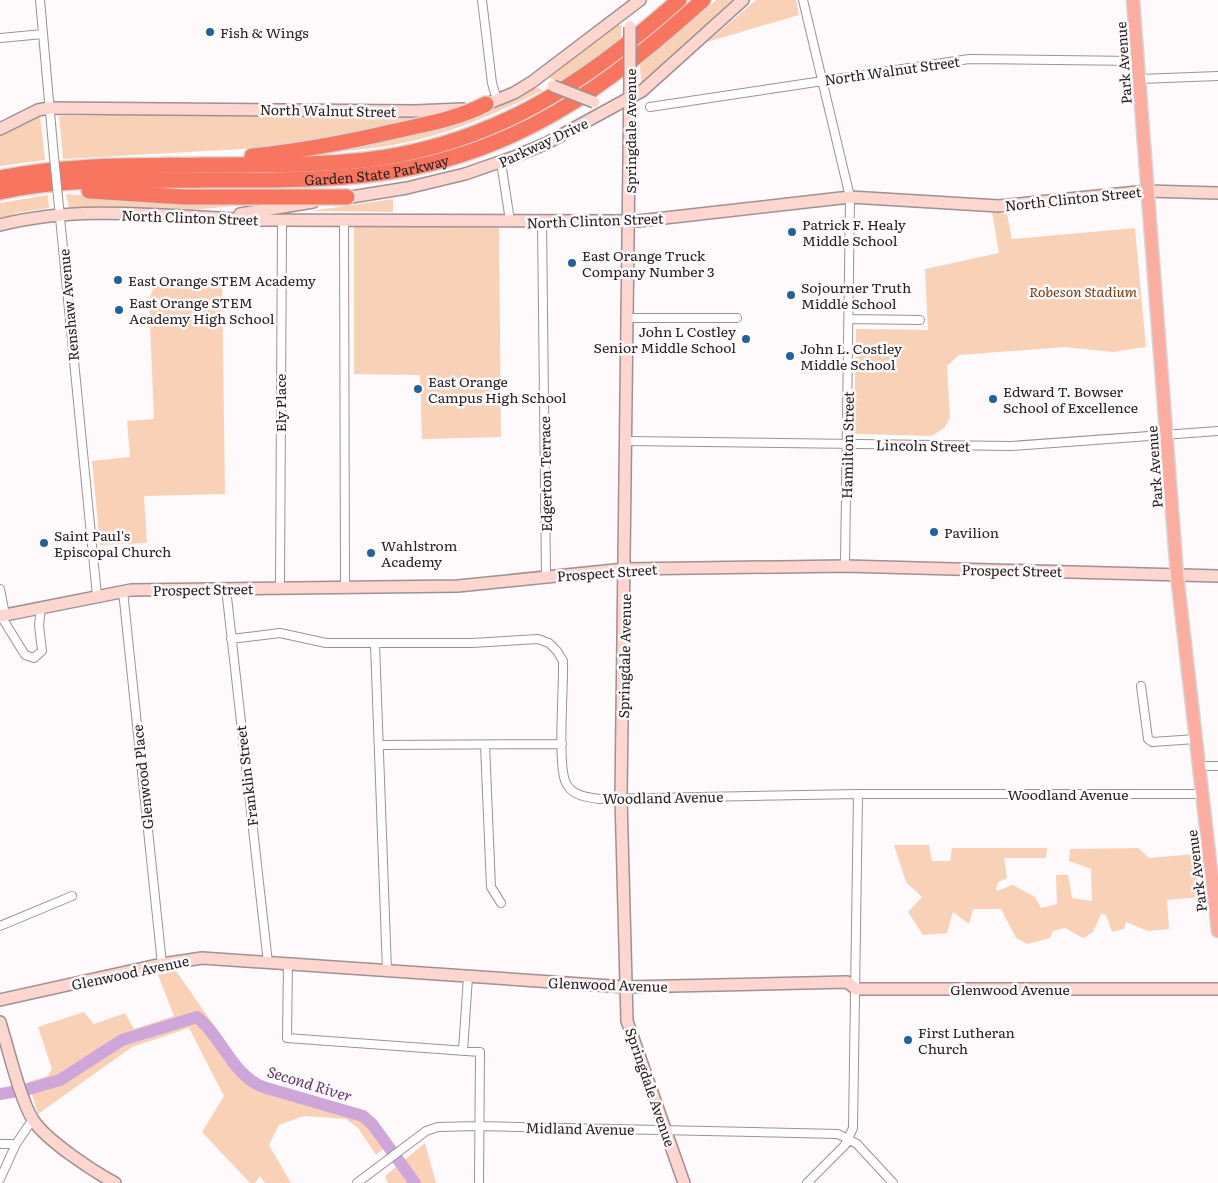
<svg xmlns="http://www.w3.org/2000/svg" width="1218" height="1183" viewBox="0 0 1218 1183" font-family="Literata,serif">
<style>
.green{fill:#f9d1b7}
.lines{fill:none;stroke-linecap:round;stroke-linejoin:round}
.river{stroke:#cfa6d9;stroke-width:12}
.street-casing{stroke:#a19092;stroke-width:10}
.secondary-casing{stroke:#a19092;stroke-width:14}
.primary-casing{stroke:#d8d7d7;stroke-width:15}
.highway-casing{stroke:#d8d7d7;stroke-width:18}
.street{stroke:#fff;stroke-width:8}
.secondary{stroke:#fdd6cf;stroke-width:11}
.primary{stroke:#fbada0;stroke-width:12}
.highway{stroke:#f87660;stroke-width:15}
.street-bridge-casing{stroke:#a19092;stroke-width:10;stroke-linecap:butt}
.secondary-bridge-casing{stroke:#a19092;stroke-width:14;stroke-linecap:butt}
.street-bridge{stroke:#fff;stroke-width:8}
.secondary-bridge{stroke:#fdd6cf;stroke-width:11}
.poi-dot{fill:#226298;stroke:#fefafb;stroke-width:2}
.labels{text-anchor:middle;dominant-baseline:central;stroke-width:5;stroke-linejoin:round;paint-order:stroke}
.poi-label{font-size:14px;fill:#272022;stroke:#fefafb;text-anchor:start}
.street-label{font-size:14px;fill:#272022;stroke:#fefafb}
.park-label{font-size:14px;font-style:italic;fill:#713c11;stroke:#fefafb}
.water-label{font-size:15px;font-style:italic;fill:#653371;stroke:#fefafb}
</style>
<rect width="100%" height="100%" fill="#fefafb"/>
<path class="green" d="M716,0H737L645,81L641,82L640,65Z
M756,0H796L799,15L707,42Z
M615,25H621L622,42L562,83L549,78Z
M535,87L543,90C492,116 438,139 381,147C353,151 325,152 297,155Z
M257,113L422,116L423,122L279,147L63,159L59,116Z
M40,116L45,160L0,166V134Z
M66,194L169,203L289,201L181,211H70Z
M48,195L49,208L16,213L0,221V203Z
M393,199V212L310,211Z
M992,212L1007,214L1012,239L1135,228L1146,347L1113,352L1064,347L959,355L947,366L950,418L944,428L932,436L854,434L856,329L928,330L925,269L999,253Z
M354,225L499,228L501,437L422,439L420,375L354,374Z
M222,276L225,494L144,496L147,543L100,545L92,461L130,457L127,421L154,419L149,300L154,287L163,279Z
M894,845H929L932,861H950L952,848H1047L1046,858H1004L1007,878L998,882L996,891L1013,885L1035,897L1041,908L1057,904L1056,875H1068L1072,898L1092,901L1091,869L1069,861L1070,849L1138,848L1149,858L1195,854L1200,897L1167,900L1169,929L1148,931L1126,922L1124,929L1112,932L1106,915L1101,914L1093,932L1083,938L1065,928L1053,931L1050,938L1027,944L1016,938L1001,909H973L969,924L953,912L947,933L923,935L908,912L922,897L906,882Z
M176,971L250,1077L360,1113L386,1147L376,1155L358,1128L346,1119L304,1116L279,1125L269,1145L291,1183H265L260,1176L255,1183H250L202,1132L224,1096L189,1028L132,1047L38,1114L28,1082L48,1076L52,1069L38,1027L84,1012L94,1024L125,1013L134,1029L174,1016L158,975Z
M425,1143L436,1183H388L385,1176Z"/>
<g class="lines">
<path class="river" d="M0,1094L29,1089L60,1080L122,1040L197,1017C223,1038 231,1074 263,1087L363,1116L372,1124L415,1183"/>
<g class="street-casing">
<path id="street" d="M40,0L54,157
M482,0L492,83L497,100
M803,0L850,197L845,566
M0,38L43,34
M1139,79L1218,76
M650,107L969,59L1137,61
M501,162L510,221
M58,197L97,596
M344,220L345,587
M542,222L546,576
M628,318H737
M849,319L920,320
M627,441L1011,446L1218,431
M280,587L282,219
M226,588L268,963
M0,589L5,615
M123,591L162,964
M1,616L25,655L34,658L42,651L39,625L41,608
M231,639L280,633L326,643H472L538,639L549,643L557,651L563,661C564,685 557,766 566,783C572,796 587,797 599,799L858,794H1202
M375,644L387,971
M1141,686L1148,739L1152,742L1196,739
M379,745L562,744
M485,745L491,887L501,903
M1199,766H1218
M0,926L72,896
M288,964L287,1038L480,1052L479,1183
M463,1051L468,977
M0,1144H16
M0,1179L16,1144L33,1119
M357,1183L426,1131L438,1127L478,1126L838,1134L857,1144L893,1183
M807,1183L845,1145L853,1128L858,794"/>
</g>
<g class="secondary-casing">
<path id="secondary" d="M630,80L621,797L627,1021L684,1183
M479,107L514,93L532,82L640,0
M0,129L38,110L49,108L414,111L463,109
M339,199L407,188L465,174L514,157L547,143L642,91L743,0
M240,214L313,202
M0,225C85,203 177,218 264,220L638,221L850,197L999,206L1147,191L1218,193
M0,616L131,590L458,586L625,569L845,566L1218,576
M0,1000L162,964L202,958L626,987L847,982L856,989H1218
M0,1022C8,1048 20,1099 33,1120C47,1141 93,1171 115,1183"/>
</g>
<g class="primary-casing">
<path id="primary" d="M1133,0L1177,575L1218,931"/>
</g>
<g class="highway-casing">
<g id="highway">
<path d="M252,156C300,151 348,142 395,131C426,124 457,119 486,104"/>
<path d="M0,178C67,164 135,166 203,165C257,164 312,166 365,160C493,145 586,83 679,0"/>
<path d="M89,191L184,197H347"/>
<path id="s1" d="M0,192C67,177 139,181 208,180C266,180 324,181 382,173C516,154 605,88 703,0"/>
</g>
</g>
<use href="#street" class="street"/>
<use href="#secondary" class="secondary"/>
<use href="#primary" class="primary"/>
<use href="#highway" class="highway"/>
<g class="street-bridge-casing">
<path id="street-bridge" d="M54,157L58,197"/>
</g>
<g class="secondary-bridge-casing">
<path id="secondary-bridge" d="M630,80V27
M553,86L594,102"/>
</g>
<use href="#street-bridge" class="street-bridge"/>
<use href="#secondary-bridge" class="secondary-bridge"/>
</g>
<g class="poi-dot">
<circle cx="210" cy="32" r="5"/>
<circle cx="792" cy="232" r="5"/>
<circle cx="572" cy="263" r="5"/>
<circle cx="118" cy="280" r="5"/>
<circle cx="791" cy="295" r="5"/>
<circle cx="119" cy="310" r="5"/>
<circle cx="746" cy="339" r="5"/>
<circle cx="790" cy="356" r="5"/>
<circle cx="418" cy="389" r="5"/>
<circle cx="993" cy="399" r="5"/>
<circle cx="934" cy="532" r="5"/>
<circle cx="44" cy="543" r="5"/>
<circle cx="371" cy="553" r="5"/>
<circle cx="908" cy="1040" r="5"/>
</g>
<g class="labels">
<g class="poi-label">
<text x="220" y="32">Fish &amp; Wings</text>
<text x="802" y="224">Patrick F. Healy<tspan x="802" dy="16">Middle School</tspan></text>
<text x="582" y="255">East Orange Truck<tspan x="582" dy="16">Company Number 3</tspan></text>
<text x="128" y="280">East Orange STEM Academy</text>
<text x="801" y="287">Sojourner Truth<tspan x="801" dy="16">Middle School</tspan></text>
<text x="129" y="302">East Orange STEM<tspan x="129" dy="16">Academy High School</tspan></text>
<text x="736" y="331" text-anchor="end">John L Costley<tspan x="736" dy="16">Senior Middle School</tspan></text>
<text x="800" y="348">John L. Costley<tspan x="800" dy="16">Middle School</tspan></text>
<text x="428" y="381">East Orange<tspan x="428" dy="16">Campus High School</tspan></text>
<text x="1003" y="391">Edward T. Bowser<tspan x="1003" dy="16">School of Excellence</tspan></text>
<text x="944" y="532">Pavilion</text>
<text x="54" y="535">Saint Paul's<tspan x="54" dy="16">Episcopal Church</tspan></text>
<text x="381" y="545">Wahlstrom<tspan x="381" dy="16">Academy</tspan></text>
<text x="918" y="1032">First Lutheran<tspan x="918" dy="16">Church</tspan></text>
</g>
<g class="street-label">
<text transform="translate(1123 63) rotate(-94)">Park Avenue</text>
<text transform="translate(892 70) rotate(-8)">North Walnut Street</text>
<text transform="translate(328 110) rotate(1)">North Walnut Street</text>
<text transform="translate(630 131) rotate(-90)">Springdale Avenue</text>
<text transform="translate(543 142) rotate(-25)">Parkway Drive</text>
<text stroke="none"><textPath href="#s1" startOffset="378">Garden State Parkway</textPath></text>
<text transform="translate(1073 198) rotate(-6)">North Clinton Street</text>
<text transform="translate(190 217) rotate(2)">North Clinton Street</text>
<text transform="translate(595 220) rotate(-2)">North Clinton Street</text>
<text transform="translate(68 305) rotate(-95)">Renshaw Avenue</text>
<text transform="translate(280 403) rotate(-90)">Ely Place</text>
<text transform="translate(847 445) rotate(-89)">Hamilton Street</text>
<text transform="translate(923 445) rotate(1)">Lincoln Street</text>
<text transform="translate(1154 467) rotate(-94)">Park Avenue</text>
<text transform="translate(545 474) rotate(-91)">Edgerton Terrace</text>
<text transform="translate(1012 570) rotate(1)">Prospect Street</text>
<text transform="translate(607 572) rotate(-4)">Prospect Street</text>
<text transform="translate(203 589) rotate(-1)">Prospect Street</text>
<text transform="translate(624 656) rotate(-89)">Springdale Avenue</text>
<text transform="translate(246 776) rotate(-97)">Franklin Street</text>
<text transform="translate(142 777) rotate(-96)">Glenwood Place</text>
<text x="1068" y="794">Woodland Avenue</text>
<text transform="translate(663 797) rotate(-1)">Woodland Avenue</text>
<text transform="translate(1196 871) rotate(-97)">Park Avenue</text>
<text transform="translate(130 972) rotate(-12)">Glenwood Avenue</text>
<text transform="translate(608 984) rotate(2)">Glenwood Avenue</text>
<text x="1010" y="989">Glenwood Avenue</text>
<text transform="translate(651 1087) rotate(71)">Springdale Avenue</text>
<text transform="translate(580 1128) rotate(1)">Midland Avenue</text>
</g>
<g class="park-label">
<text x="1083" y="291">Robeson Stadium</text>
</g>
<g class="water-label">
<text transform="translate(310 1083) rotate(17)">Second River</text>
</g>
</g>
</svg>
